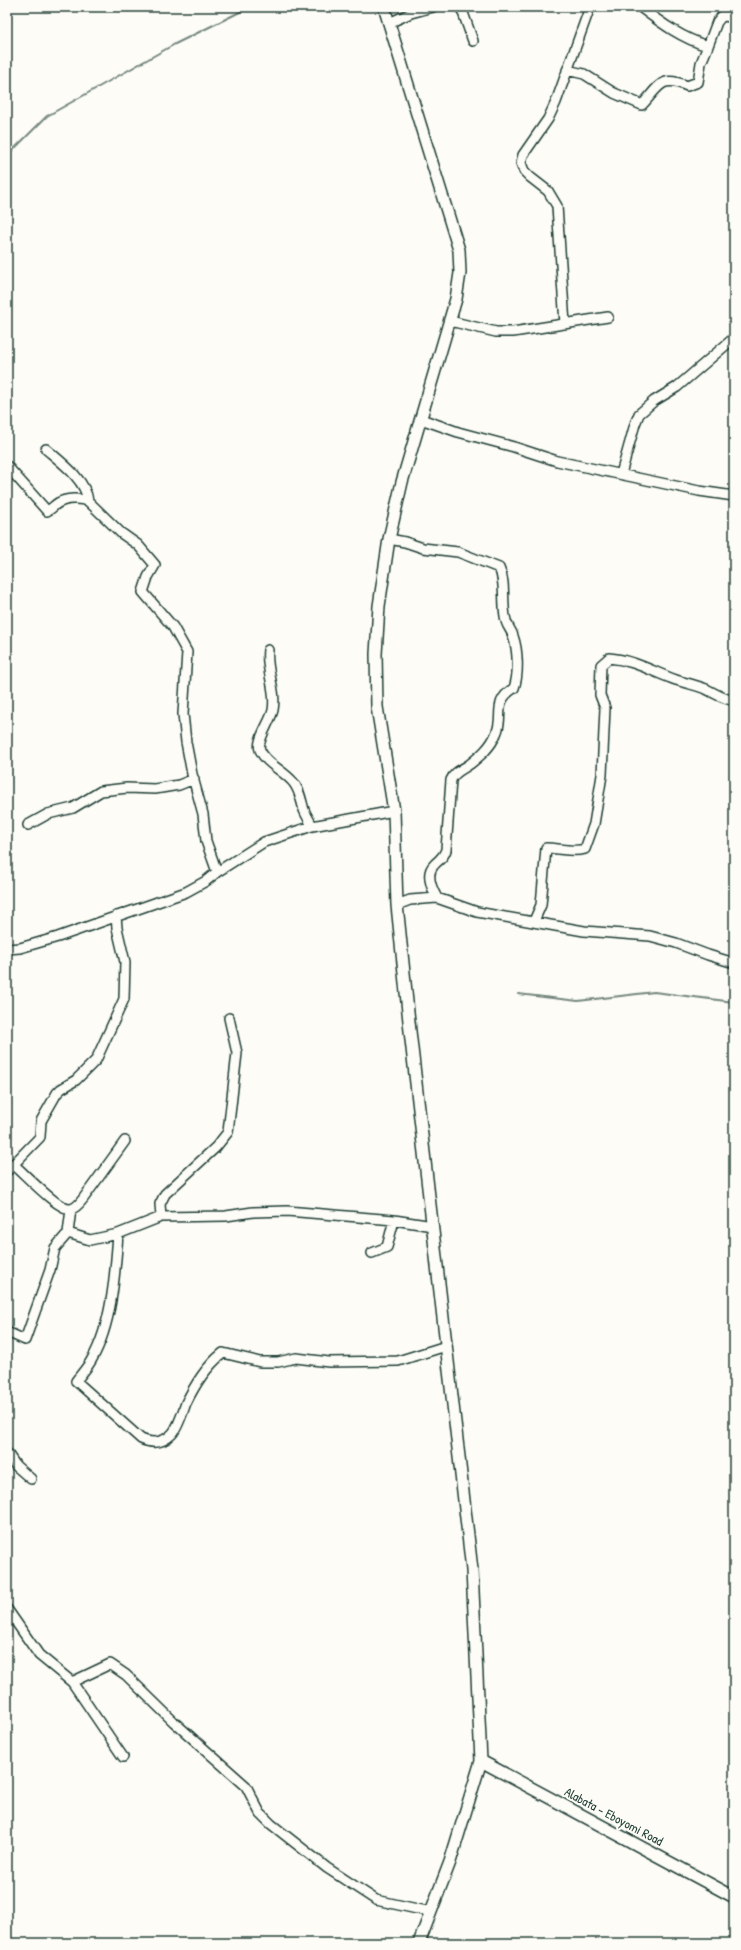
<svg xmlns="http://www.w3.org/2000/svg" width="741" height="1950" viewBox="0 0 741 1950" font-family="'Patrick Hand',sans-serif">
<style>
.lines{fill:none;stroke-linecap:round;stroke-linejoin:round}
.stream{stroke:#75877f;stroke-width:2}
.minor-casing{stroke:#1f3d34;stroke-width:12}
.major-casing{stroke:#1f3d34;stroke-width:14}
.minor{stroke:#fdfcf7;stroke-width:9}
.major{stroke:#fdfcf7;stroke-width:11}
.labels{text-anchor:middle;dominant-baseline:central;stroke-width:4;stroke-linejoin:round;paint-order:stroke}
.street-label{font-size:13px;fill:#1f3d34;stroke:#fdfcf7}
</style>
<rect width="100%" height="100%" fill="#fdfcf7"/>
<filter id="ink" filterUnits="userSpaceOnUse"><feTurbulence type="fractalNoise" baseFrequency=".025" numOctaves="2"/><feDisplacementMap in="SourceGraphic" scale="8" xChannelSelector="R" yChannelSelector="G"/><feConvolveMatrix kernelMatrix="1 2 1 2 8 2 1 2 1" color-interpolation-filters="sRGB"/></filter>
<g filter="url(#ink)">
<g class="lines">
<path class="stream" d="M7,156L47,116L175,44L250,7
M518,994L578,1001L654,992L734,1002"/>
<g class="minor-casing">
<path id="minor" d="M461,7L473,41
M640,7C661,23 683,39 708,46L717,22L722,16L734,17
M389,23L411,13L433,7
M567,70L584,74L614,93L642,105C659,87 661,74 687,86L698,82L701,63L708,46
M450,321L496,332H513L608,317
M565,324L557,206L548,191L530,177L524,171L521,163L523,155L548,119L556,102L590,7
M421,419L458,432L514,447L557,461L699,491L734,496
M46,449C61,462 86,480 88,501
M7,466L47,511C52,509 53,506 58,503C66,498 80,498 88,501L121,533L138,545L155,565L148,577L143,592L173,627L187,652L183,714L186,742L192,774L203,814L206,841L217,872
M621,474L635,424L639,414L654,401L677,387L734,338
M389,539L405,542L423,548L458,552L499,568C506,582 502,600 505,616C506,627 511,628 513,636C518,650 519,674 514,688C491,703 505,716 496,734C491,747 480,756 470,764C462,770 455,771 451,780L446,850C443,859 439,859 434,865C425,874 432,889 437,898
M268,650C265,670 277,689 273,710C271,721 256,740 260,750C266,764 283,770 293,782C300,790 301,800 304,810C306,815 310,821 312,826
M28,825L48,814L73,808L101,791L127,788L155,789L179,785L194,779
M397,905L410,900L437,898L477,912L584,931L650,936L676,943L708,955L734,963
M534,921L541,905L546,848C559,848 573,853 585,849L594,824L602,775L605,708L600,695L601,665L609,658C634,660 653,672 676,680C686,683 696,685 706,689C715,693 724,700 734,700
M7,949L20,948L58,937L186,892L206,881L217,872L264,842L312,826L394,811
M229,1018L237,1053L228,1132L216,1147L165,1194L160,1204L161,1217L226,1216L253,1212L287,1211L394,1220L433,1226
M13,1164C24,1173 59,1211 71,1209C76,1208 80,1203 83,1199L125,1141
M7,1171L40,1137L41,1121L57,1093L61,1089L76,1080L96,1060L124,999L125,962L117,928L116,916
M68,1233L71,1209
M118,1234C115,1274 112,1324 92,1359C88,1367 81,1374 76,1381L141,1439C152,1444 163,1443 172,1434C178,1428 183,1411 186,1403C196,1383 206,1367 223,1353L260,1362H278L296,1358L329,1362L398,1361L446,1346
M372,1253L387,1247L394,1220
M7,1332L25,1340L50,1270L55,1248L68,1233L90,1240L118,1234L161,1217
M7,1453L16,1466L31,1479
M7,1609L39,1655L72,1682L123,1757
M72,1682L110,1664L126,1675L174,1722L246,1786L260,1813L271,1824L327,1868L376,1900L431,1912"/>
</g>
<g class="major-casing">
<path id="major" d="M384,7L459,250L460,273L456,299L402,482L389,539L379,606L376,654L377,707L394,811L397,905L410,1031L472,1570L481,1761L450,1862L419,1943
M481,1761L734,1897"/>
</g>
<use href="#minor" class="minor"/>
<use href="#major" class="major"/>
</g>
</g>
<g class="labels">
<g class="street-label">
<text transform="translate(614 1816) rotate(28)">Alabata - Eboyomi Road</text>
</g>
</g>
<rect width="741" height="1950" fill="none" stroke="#fdfcf7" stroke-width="24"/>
<rect x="12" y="12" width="717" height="1926" fill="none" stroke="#1f3d34" stroke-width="1.5" filter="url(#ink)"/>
</svg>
